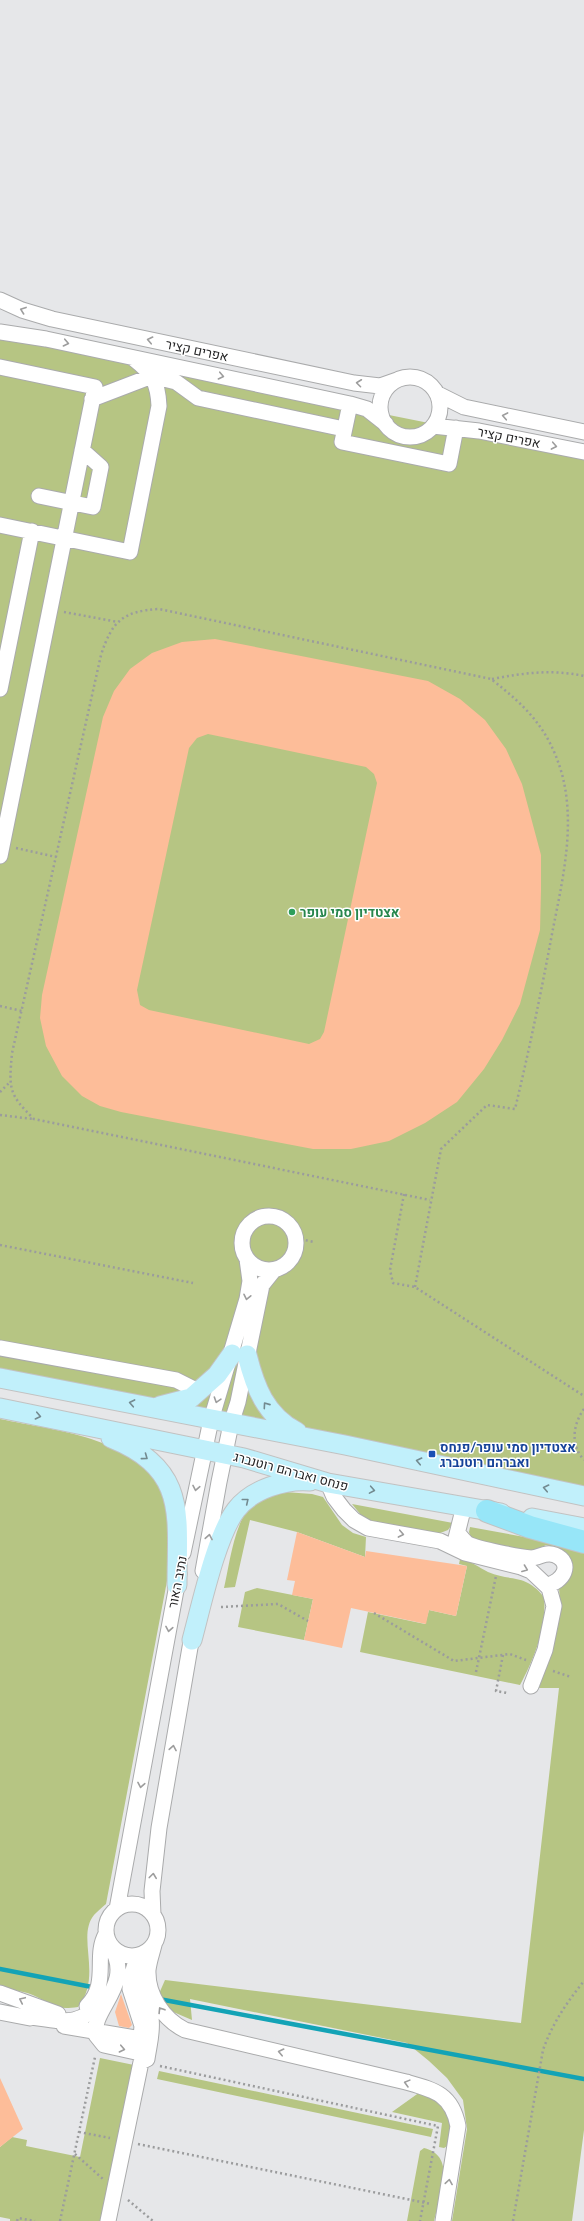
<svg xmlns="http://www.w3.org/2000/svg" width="584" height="2221" viewBox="0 0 584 2221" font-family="Lato,Heebo,sans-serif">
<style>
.green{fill:#b6c583}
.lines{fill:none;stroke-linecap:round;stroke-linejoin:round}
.stream{stroke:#13a3b6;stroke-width:4.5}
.building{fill:#fdbd99;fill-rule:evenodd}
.minor-casing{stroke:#aaabac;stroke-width:17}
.major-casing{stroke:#c2c2c2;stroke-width:21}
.highway-casing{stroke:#c2c2c2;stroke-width:24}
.path{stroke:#9b9c9d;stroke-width:2.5;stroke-dasharray:2 3;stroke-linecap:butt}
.minor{stroke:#fff;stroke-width:15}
.major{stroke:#c1f0fb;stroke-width:19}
.highway{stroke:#97e6f8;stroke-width:22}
.oneway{stroke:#9d9d9d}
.oneway2{stroke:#738a90}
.leisure-dot{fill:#2e9e5b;stroke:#fff;stroke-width:1.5}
.transit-dot{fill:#1a4fb4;stroke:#fff;stroke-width:1.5}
.labels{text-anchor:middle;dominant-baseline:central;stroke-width:3;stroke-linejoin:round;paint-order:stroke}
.street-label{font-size:13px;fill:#252526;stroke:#fff}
.leisure-label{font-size:13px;font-weight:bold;fill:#27864d;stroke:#fff;text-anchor:start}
.transit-label{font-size:13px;font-weight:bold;fill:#164399;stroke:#fff;text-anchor:start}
</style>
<rect width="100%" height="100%" fill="#e6e7e9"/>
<path class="green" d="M0,337L584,454V1493L0,1370Z
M0,1419C56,1431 150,1438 168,1505C173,1527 169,1558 167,1581L106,1904C102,1907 98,1911 94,1915C76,1937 103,1976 78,2007C56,2010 55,2006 37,1997C26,1991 11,1990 0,1987Z
M285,1492L312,1494L323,1497L342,1525L353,1533L366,1537L365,1557L297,1532L250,1520L235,1587L224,1588C230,1563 235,1511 260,1498C267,1494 277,1494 285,1492Z
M352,1504L453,1523L448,1530L435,1535L365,1520Z
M470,1527L546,1541L584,1551V2130L572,2221H452L467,2129L463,2100L447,2078L429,2061L407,2043L190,1999L192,2020L171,2011L158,1996L165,1980L521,2023L559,1688H539C549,1654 562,1622 559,1587L563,1585L554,1547L546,1545L534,1551L526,1552L471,1539L469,1532Z
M460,1559C472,1561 478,1567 488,1572C511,1582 525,1573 544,1597C547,1627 534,1659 520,1685L360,1652L368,1612L425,1624L429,1610L456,1616L467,1566L459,1564Z
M257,1588L313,1599L304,1640L238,1627L245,1592Z
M100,2058L134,2065L102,2221H10V2219L0,2217V2147L12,2137L27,2140L26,2146L80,2157Z
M159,2071L433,2129L431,2137L157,2079Z
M420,2092C434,2098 449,2109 451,2126C452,2131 450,2139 449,2145L444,2148L439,2147L442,2123L392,2112Z
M424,2148C458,2156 439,2198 434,2221H407L420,2151Z"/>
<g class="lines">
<path class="stream" d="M0,1969L97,1988
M159,1999L584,2079"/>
</g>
<path class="building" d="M215,639L428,681L460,699L485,720L506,749L522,784L541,855V890L540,930L520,1004L502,1040L484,1069L457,1102L425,1123L389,1141L351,1149H313L121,1112L100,1106L82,1096L62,1076L46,1046L40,1018L42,995L103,717L114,691L130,669L152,653L182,642ZM208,734L366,767L374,774L377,783L324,1032L320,1039L309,1044L149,1010L140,1005L137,990L189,748L197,738Z
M297,1532L365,1557L366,1551L467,1566L456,1616L429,1610L426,1624L351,1608L342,1648L304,1640L313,1599L292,1595L295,1581L287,1580Z
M121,1994L132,2025L129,2028L119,2026L115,2012Z
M0,2078L23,2129L0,2147Z"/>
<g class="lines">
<g class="minor-casing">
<path id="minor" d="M0,300L22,310L52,319L354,383L380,386L397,380
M0,332L46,339L350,404L367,409L386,424
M0,367L95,387L0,856
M380 407a30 30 0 1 1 60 0a30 30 0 1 1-60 0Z
M438,394L464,407L584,432
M92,399L152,376L176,382L198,398L344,429
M350,404L342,442L449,464L456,428
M433,426L479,431L584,452
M39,496L93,507L101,467L82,450
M0,525L130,552L159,406C158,382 152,373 134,359
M0,689L32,531
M242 1243a27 27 0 1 1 54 0a27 27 0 1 1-54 0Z
M0,1348L176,1380L200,1392
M328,1483L334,1497L344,1510L354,1520L368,1528L440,1541L465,1553L521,1567L531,1571L549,1588L554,1606L545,1650L531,1686
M458,1533C461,1537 464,1541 468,1544C478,1549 520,1557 531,1558C540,1558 545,1551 555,1555C574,1563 563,1583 546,1585
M455,1542L464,1506
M183,1553L211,1420L247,1299L250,1281L247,1259
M203,1571L219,1482L231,1424L238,1402L262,1285L274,1270
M106 1930a26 26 0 1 1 52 0a26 26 0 1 1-52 0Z
M117,1909L179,1574
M153,1915L152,1891L159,1828L193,1630
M154,1945C152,1953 149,1961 148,1970C147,1995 163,2019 185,2030L406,2082C434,2090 452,2094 458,2126L443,2221
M110,1946C136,1983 90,2010 96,2035L104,2045L140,2053
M0,1993L58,2014
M87,2006C110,1983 93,1957 106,1934
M0,2012L30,2018
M22,2016C55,2019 81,2032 101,1998
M64,2026L135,2038L141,2044
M140,2049L142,2026L130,1989L131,1977L136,1961L147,1954
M108,2221L141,2062L147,2059C149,2045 153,2032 151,2018C148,2003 140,1994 142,1978"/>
</g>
<g class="major-casing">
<path id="major" d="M247,1355C255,1387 265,1415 297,1432
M0,1378L345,1445L584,1496
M160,1406L191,1398L217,1375L232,1354
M0,1408L244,1458L328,1483L501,1513
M111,1438C188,1469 177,1515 177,1585
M532,1518L584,1528
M192,1640C201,1607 216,1536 236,1510C252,1489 285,1479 310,1481"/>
</g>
<g class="highway-casing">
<path id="highway" d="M487,1511L530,1527L584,1542"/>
</g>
<path class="path" d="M64,612L118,622
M492,679C524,673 551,669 584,676
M16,848L56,857
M0,1006L22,1011
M0,1092L10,1082
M0,1115L33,1119
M404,1194L390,1270L393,1283L415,1287L584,1396
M296,1238L314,1242
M0,1245L193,1283
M415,1287L441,1149L487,1105L515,1109C529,1051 541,993 552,934C562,882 576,827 562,774C549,729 527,707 491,679L159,609C123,611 112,621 101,655L12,1053C9,1088 8,1094 34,1119L430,1200
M584,1409C573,1424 570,1445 584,1460
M221,1607L278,1604L308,1621
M374,1613L454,1661L510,1654L526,1660
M503,1655L496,1691L507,1693
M553,1671L571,1677
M476,1672L496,1576
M160,2066L438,2126L420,2221
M79,2132L110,2138
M138,2144L431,2204
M75,2154L103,2179
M128,2200L153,2221
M17,2221L18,2218L35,2221
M60,2221L95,2057
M513,2221L543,2050C552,2024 567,2002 584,1981"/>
<use href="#minor" class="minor"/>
<use href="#major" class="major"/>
<use href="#highway" class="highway"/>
</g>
<defs><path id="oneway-chevron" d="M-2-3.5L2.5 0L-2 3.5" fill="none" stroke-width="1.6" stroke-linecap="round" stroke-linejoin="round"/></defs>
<g class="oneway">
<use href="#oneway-chevron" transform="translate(23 310) rotate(-160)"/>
<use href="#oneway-chevron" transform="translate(150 340) rotate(-168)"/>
<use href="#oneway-chevron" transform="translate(66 343) rotate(12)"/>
<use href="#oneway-chevron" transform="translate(221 376) rotate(12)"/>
<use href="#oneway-chevron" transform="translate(359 383) rotate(-173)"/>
<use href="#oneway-chevron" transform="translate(505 416) rotate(-169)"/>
<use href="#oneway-chevron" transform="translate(554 446) rotate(11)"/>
<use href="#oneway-chevron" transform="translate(247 1297) rotate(102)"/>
<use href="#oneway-chevron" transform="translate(217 1400) rotate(108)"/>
<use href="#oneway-chevron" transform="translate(196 1488) rotate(101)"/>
<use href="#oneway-chevron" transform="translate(401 1534) rotate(11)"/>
<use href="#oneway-chevron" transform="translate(209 1537) rotate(-80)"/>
<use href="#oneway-chevron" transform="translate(525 1569) rotate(21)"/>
<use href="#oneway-chevron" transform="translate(169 1629) rotate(100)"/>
<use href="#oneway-chevron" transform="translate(173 1748) rotate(-80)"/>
<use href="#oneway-chevron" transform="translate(141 1785) rotate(100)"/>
<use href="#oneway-chevron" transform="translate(153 1876) rotate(-83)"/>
<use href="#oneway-chevron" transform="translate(22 2000) rotate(-155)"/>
<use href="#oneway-chevron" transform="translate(161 2010) rotate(-122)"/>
<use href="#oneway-chevron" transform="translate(122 2049) rotate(12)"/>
<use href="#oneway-chevron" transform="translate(281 2052) rotate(-167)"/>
<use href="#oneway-chevron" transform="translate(407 2083) rotate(-165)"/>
<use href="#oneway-chevron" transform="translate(449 2182) rotate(-81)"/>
</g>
<g class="oneway2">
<use href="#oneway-chevron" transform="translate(132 1403) rotate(-169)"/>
<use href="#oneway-chevron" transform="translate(266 1405) rotate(-125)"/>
<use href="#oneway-chevron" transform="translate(38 1416) rotate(12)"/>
<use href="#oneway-chevron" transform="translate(145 1457) rotate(36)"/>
<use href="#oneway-chevron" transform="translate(419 1461) rotate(-168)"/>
<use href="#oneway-chevron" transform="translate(546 1488) rotate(-168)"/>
<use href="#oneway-chevron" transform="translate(372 1490) rotate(10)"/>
<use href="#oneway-chevron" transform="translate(246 1501) rotate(-39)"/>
</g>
<circle class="leisure-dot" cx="292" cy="912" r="4"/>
<rect class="transit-dot" x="428" y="1450" width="8" height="8" rx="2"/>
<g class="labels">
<g class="street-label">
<text transform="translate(197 350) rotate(12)">אפרים קציר</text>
<text transform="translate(509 437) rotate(11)">אפרים קציר</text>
<text transform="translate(291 1471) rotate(15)">פנחס ואברהם רוטנברג</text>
<text transform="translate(177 1582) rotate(-79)">נתיב האור</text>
</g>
<g class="leisure-label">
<text x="300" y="912">אצטדיון סמי עופר</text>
</g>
<g class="transit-label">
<text x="440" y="1447">אצטדיון סמי עופר/פנחס<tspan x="440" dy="15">ואברהם רוטנברג</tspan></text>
</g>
</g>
</svg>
